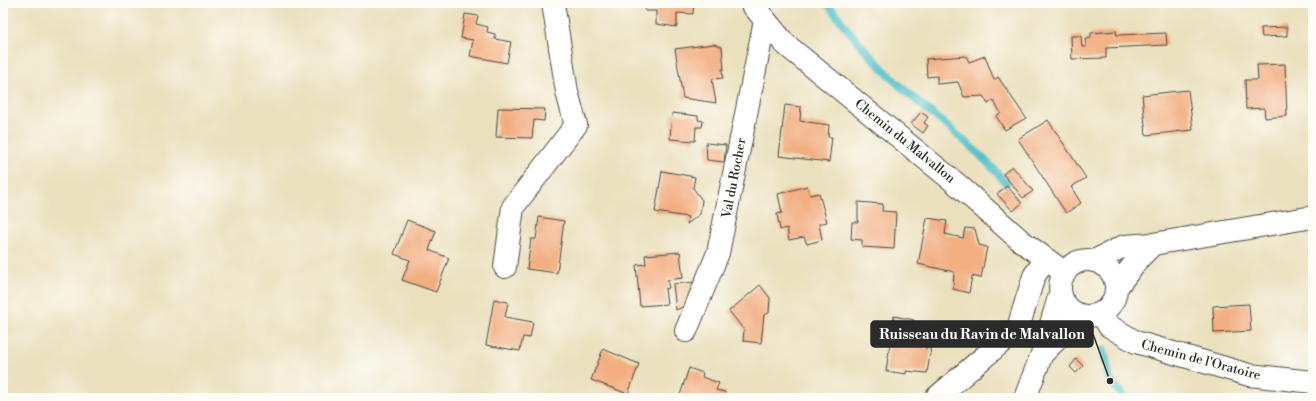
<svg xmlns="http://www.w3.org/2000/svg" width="1316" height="401" viewBox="0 0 1316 401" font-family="'Libre Bodoni',serif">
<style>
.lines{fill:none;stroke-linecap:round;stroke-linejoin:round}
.stream{stroke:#52c0c9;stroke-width:8}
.building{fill:#f2ae81}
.minor-casing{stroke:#484641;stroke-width:24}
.minor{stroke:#fff;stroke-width:22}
.labels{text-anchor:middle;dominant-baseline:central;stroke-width:3;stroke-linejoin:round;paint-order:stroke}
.street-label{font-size:13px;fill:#2b2b2b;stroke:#fdfcf7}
.leader{fill:none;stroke:#2b2b2b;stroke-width:1.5}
.callout-dot{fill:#2b2b2b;stroke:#fdfcf7;stroke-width:1.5}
.callout{fill:#2b2b2b;stroke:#2b2b2b;stroke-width:1.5}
.callout-label{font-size:14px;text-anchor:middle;font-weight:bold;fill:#fff}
</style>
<rect width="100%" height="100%" fill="#fdfcf7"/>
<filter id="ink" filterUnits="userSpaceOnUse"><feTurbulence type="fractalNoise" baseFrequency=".025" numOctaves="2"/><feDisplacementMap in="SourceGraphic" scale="8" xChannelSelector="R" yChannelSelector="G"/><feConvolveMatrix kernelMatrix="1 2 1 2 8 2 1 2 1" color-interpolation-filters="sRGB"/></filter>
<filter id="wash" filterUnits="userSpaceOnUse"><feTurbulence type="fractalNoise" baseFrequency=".012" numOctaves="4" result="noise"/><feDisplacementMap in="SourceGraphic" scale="16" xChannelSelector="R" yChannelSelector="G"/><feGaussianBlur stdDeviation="0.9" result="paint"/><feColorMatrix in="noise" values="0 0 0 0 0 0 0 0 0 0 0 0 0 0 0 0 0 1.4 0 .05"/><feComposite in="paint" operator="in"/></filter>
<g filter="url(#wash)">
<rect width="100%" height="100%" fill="#ebe0bd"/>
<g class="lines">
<path class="stream" d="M827,3C848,31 871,58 897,83C933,117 974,144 1006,183
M1104,350L1110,381L1125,398"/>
</g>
<g id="blocks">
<path class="building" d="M646,3H694L693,14L677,13V27L656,24V11H645Z
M465,14L478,16L476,24L488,27L487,32L495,34V39L511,42L507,63L470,56L473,40L461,38Z
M1287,27V36L1262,37L1261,28Z
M1116,31L1117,35L1166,33L1167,45L1106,48V58L1072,59L1071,36H1081L1082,47H1086L1085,39L1091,38V33Z
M714,44L722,47L724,69H722L723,78L712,79L716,103L683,98L675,49Z
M966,56L969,62L985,56L994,80L998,77L1026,118L1005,130L996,116L1001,113L993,100L988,104L983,96L964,97L958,82L937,84V76L927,77L926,59Z
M1285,64L1287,116L1265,118L1264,108L1246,109L1245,80H1258L1257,65Z
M1188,90L1193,130L1146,135L1142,95Z
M785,105L801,107L800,121L829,125L828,137H832L829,162L779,156Z
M498,108L545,109L544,121L534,120L532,138L496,137Z
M921,112L928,117L924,123L928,126L923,133L911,124Z
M672,113L698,116V120L703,121L702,127H696L695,141L670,139Z
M1048,120L1086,178L1071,187L1081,203L1066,213L1018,139Z
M706,143L726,145L724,162L707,160Z
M1012,166L1033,191L1023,198L1003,174Z
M662,171L695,177L693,188L702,200L700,214L687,224L688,217L655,212Z
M807,186L810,195L819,193L827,222L819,224L822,240L807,244L804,237L789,240L787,228L780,230L777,214L782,213L778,194Z
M1007,186L1022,203L1013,211L997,194Z
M858,202L883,204L882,211L896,212L894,249L862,247V240L851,239L852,222H858Z
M539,217L564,221L557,273L527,269L531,239H536Z
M927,218L947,221L945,234L963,238L965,228L975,229L979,245L987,247L981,278L972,276L969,293L953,289L954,272L918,264Z
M407,220L436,231L429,250L449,258L436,292L402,280L410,260L394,254Z
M680,252L683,278L667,280L669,288L665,289L667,304L640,306L636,265L646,264L645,255Z
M696,282L690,304L676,310L673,284Z
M760,285L770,298L769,313L764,315L761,343L743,341L744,330L729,311Z
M494,299L508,302L505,317L533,322L530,338L523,337L520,351L486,345Z
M1249,304L1251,331L1214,333L1213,306Z
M894,316L914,320L913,332L927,334L925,348L931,349L927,373L906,371V374L886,371Z
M603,349L639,364L628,394L591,380Z
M1076,359L1083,366L1076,373L1070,367Z
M689,368L703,373L702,377L719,383L716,390L725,392L723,398H679Z"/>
</g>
</g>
<g filter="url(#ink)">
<use href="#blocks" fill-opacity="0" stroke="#484641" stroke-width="1"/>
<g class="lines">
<g class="minor-casing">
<path id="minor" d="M751,3L785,44L958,185L1020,240L1065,273
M1060 288a28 28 0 1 1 56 0a28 28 0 1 1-56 0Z
M1094,261L1124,246L1153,244L1313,217
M505,267L513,207L576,125L567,92L553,3
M1117,287L1137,260L1153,244
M1101,313L1109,326L1136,342L1249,375L1313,382
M686,331L718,253L765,20
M1042,354L1059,337L1087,316
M936,398L1018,328L1034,276L1046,259
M1025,398L1042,354L1060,294"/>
</g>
<use href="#minor" class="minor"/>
</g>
</g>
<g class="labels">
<g class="street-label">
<text transform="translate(905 141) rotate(39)">Chemin du Malvallon</text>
<text transform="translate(734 178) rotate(-79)">Val du Rocher</text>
<text transform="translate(1201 360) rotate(15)">Chemin de l'Oratoire</text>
</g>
</g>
<path class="leader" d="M1110 381L1093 334"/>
<circle class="callout-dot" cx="1110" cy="381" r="4"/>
<rect class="callout" x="871" y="321" width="222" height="26" rx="4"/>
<g class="callout-label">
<text x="982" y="339">Ruisseau du Ravin de Malvallon</text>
</g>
<rect width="1316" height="401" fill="none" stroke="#fdfcf7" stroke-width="16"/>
</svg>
